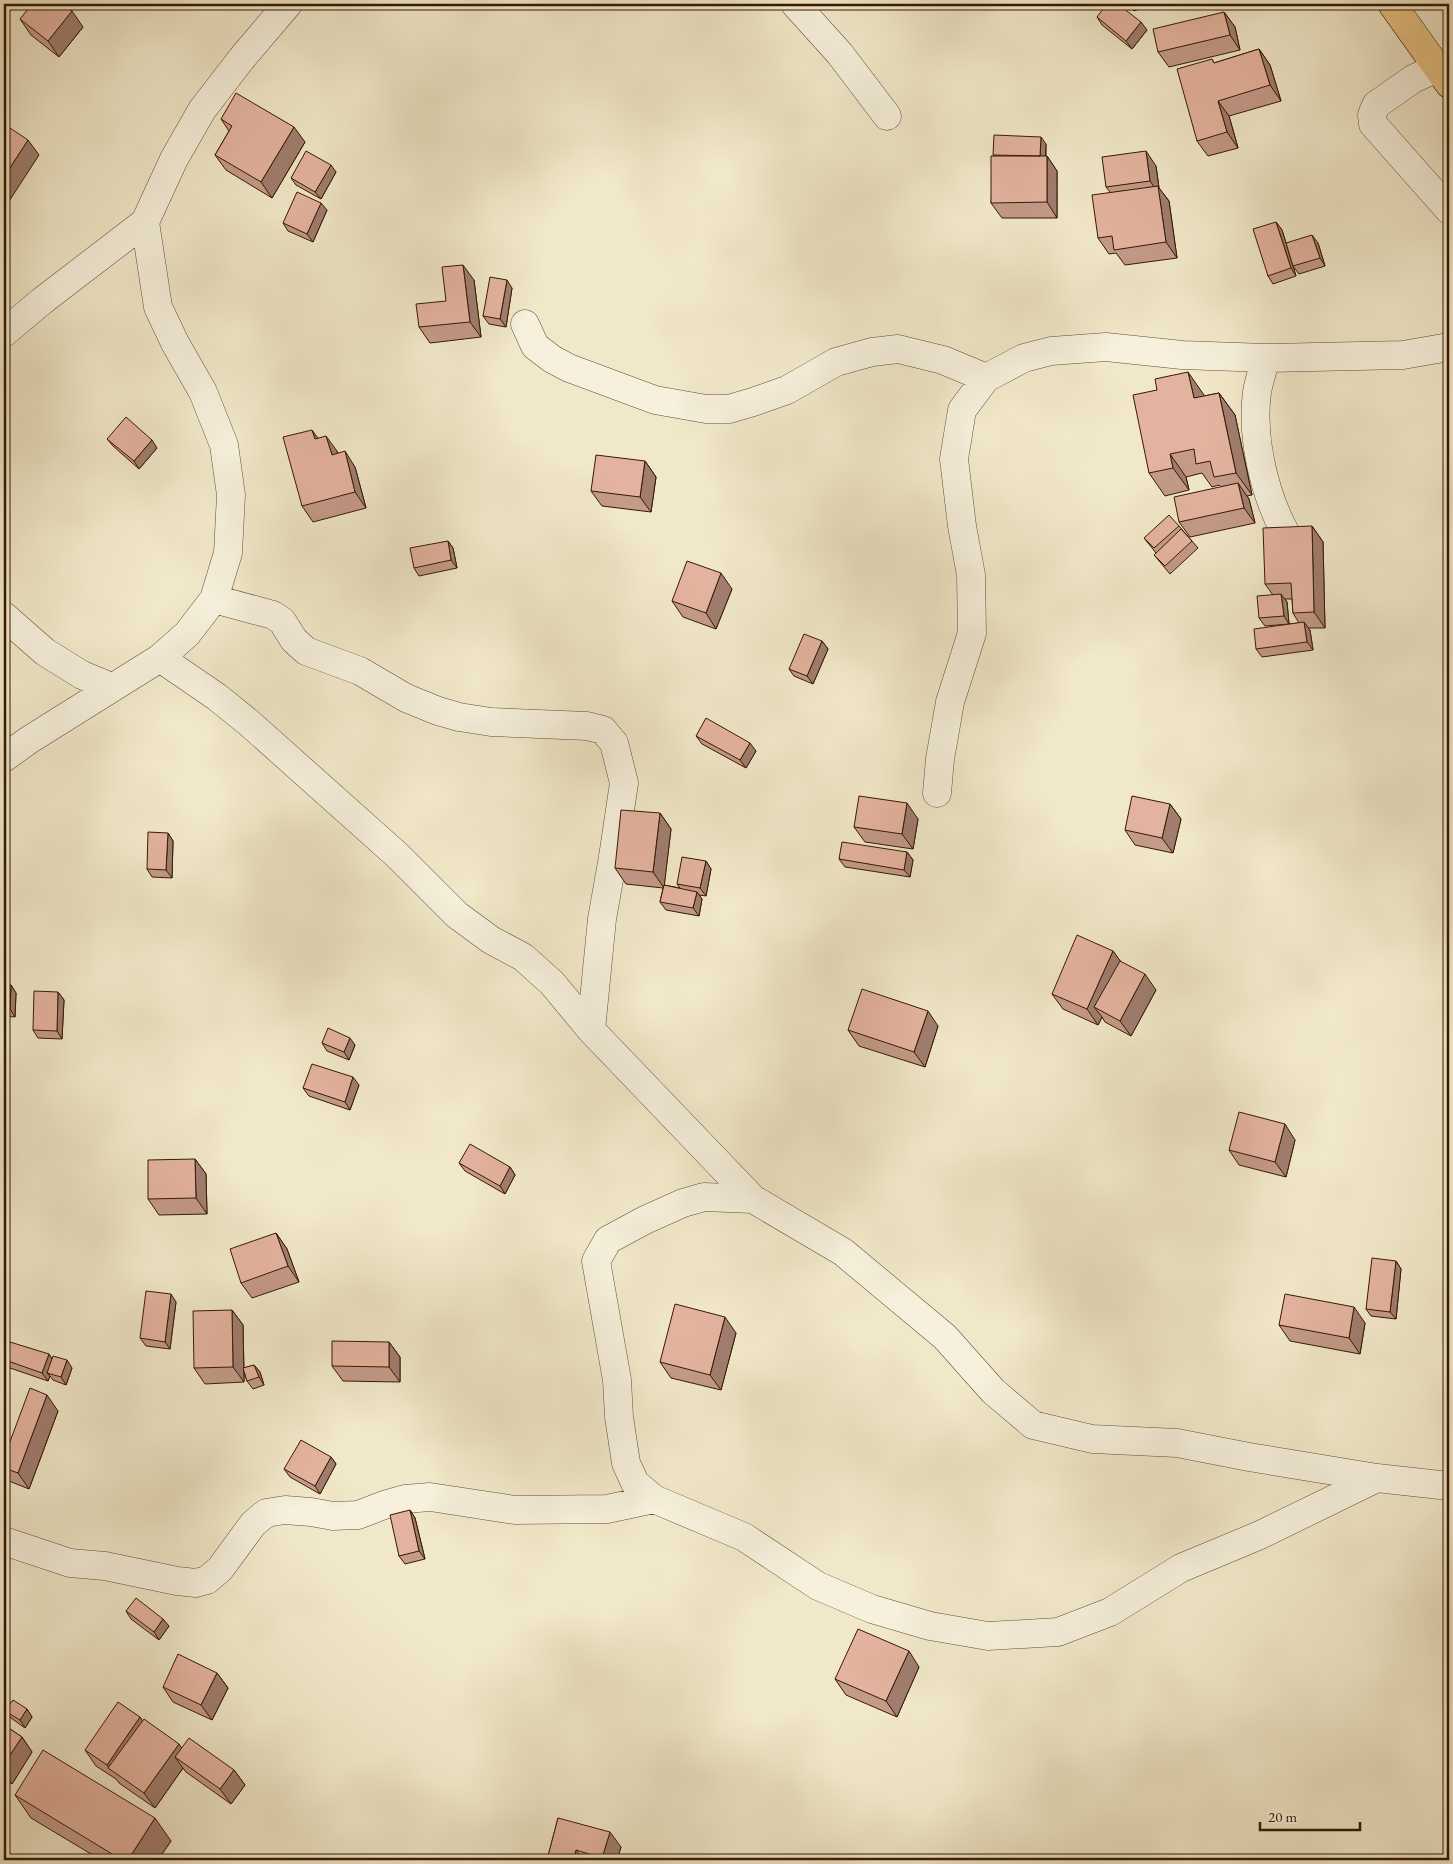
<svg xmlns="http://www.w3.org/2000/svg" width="1453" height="1864" viewBox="0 0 1453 1864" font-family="'EB Garamond',serif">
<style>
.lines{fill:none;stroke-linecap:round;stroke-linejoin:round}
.minor-casing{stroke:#644d34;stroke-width:29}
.highway-casing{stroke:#351902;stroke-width:29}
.minor{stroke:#f6f0dc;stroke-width:28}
.highway{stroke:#e8c484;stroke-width:28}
.wall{fill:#c49a89;stroke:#351902;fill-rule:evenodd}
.shaded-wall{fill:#a07d6f;stroke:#351902}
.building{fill:#e4b39f;stroke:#351902}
</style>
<rect width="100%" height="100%" fill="#f1e8c9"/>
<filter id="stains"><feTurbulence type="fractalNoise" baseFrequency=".004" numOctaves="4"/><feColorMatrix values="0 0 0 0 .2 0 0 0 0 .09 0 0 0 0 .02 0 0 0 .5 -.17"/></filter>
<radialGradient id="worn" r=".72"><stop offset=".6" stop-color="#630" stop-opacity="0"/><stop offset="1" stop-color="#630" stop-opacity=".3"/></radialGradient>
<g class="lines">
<g class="minor-casing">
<path id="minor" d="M795,4L840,54L887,116
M1437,68L1413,79L1376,105L1372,115L1373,124L1449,210
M525,324L535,346L552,359L569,368L655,400L706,409H729L753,402L787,390L836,362L872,352L898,349L943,360L986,378
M4,333L42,301L145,222L174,159L202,110L242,58L288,4
M1266,358C1263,369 1259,381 1257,392C1251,437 1264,493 1285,532
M214,599L273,615L282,621L294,640L306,651L360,671L406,698L438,711L459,717L491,722L587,726L603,730L614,743L624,783L613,857L602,919L591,1030
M4,616L45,652L82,675L111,687
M160,658L217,697L248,722L397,855L457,915L491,940L523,957L552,983L591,1030L753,1199L843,1252L945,1337L993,1391L1033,1425L1092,1439L1177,1443L1249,1457L1377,1478L1449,1486
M4,758L29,740L160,658L187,634L214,599L228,553L231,495L224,445L203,392L175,343L158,307L145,222
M937,793L940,759L950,702L972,633L971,575L962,526L954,459L962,410L986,378L1024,358L1051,351L1106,347L1182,355L1266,358L1403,355L1449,347
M753,1199L704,1197L683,1203L645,1220L608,1240L596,1261L617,1380L619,1417L626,1463L635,1483L654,1499L744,1537L818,1586L872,1609L930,1626L988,1636L1058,1632L1110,1612L1181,1568L1260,1535L1377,1478
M4,1541L70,1563L105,1566L177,1581L196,1583L207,1580L220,1569L253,1524L266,1513L285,1510L311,1512L333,1516L358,1515L384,1505L405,1499L430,1497L515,1510L607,1509L654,1499"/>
</g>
<g class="highway-casing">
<path id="highway" d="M1392,4L1449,84"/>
</g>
<use href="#minor" class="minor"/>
<use href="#highway" class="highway"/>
</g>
<path class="wall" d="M1129,4H1153L1134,11Z
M1224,12L1235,27L1240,50L1169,67L1158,52Z
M1097,17L1147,30L1132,49L1102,25Z
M20,19L83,27L59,57L31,35Z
M1259,49L1270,65L1281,101L1229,116L1238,148L1208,156L1197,141L1212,59L1214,63Z
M221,119L305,142L272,198L226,170L215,155L229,131Z
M1046,144V156H1047L1057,171V218H1002L991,203L994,156L993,155Z
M1156,166L1159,188L1169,201L1177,258L1125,265L1116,253L1109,254L1098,238L1110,192L1106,187Z
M336,172L321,199L296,185L291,178Z
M327,210L313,242L288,231L283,223Z
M1276,222L1282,230L1286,243H1318L1325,266L1299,274L1293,266L1296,276L1273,284L1268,276Z
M474,280L481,337L430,343L419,327L446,301Z
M512,288L506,327L489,324L483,316Z
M1219,393L1235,415L1252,495L1247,496L1249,499L1255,523L1190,537L1179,522L1221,487L1219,485L1212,487L1202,473L1186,477L1189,490L1165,496L1149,473L1204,396Z
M318,438L337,451L338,453L355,467L366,508L313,522L302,506Z
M107,439L157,448L139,469L113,446Z
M645,461L656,477L651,512L602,506L591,491Z
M1179,526L1192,541L1198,548L1170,574L1160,562L1154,555L1156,553L1144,538Z
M1312,526L1323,542L1325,628H1308L1310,630L1313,650L1262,657L1256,649L1289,624L1265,626L1259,618L1273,595L1265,584ZM1285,599H1292L1293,613L1299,623L1289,624L1287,602Z
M448,541L453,548L457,568L419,576L414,568Z
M732,589L716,629L683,617L672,601Z
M822,641L828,649L813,684L794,676L789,669Z
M696,736L756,751L746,768L702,744Z
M1170,804L1181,819L1173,853L1135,845L1125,830Z
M660,813L671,829L664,885L680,888L677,884L706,861L711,869L706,896L699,895L702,899L699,916L666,910L660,902L663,888L626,884L615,868Z
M918,819L913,849L865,842L854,827Z
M168,833L173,841L172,878L152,877L147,869Z
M907,852L913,860L910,877L845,867L839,859Z
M1113,951L1120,961L1156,990L1131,1036L1105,1022L1102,1017L1098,1025L1063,1009L1052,994Z
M4,985H11L16,993L15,1017L4,1016Z
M58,992L64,1000L62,1039L38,1038L33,1030Z
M938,1026L925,1067L859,1046L848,1030Z
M322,1043L355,1045L349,1060L327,1051Z
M359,1085L350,1110L309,1096L303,1088Z
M1295,1140L1286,1177L1239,1165L1229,1150Z
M195,1159L206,1174L207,1214L159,1215L148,1199Z
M459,1163L510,1167L515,1175L505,1194L465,1171Z
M276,1233L287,1249L299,1282L252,1298L241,1283Z
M1396,1261L1401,1269L1396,1319L1371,1316L1366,1309Z
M176,1302L170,1349L146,1346L140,1338Z
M232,1310L243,1325L244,1368L254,1365L260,1372L264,1385L253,1389L247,1381L244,1372V1382L205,1384L194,1368Z
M1365,1323L1360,1354L1290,1341L1279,1325Z
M736,1333L721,1390L671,1378L660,1362Z
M389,1342L400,1357V1382L343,1381L332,1366Z
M49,1354L52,1359L72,1368L66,1385L53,1380L50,1376L48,1381L10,1368L5,1360Z
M58,1411L29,1489L4,1479V1446L8,1447Z
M331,1457L336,1464L320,1494L290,1477L284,1469Z
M410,1510L415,1518L425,1559L405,1564L399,1556Z
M126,1611L169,1626L159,1640L131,1619Z
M919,1667L897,1717L846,1695L835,1679Z
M217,1673L228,1688L212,1720L173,1702L163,1687Z
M27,1709L32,1717L25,1728L11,1718L5,1711Z
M140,1717L142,1721L182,1748L234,1770L245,1785L231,1804L186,1772L183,1768L155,1808L119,1783L116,1779L96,1766L85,1750Z
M4,1725L22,1737L32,1752L12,1784L4,1779Z
M15,1795L171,1841L158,1860H101L31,1818Z
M558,1818L621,1847L617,1860H547Z"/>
<path class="shaded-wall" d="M72,11L83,27L59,57L48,41Z
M1224,12L1235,27L1240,50L1230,35Z
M1141,22L1147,30L1132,49L1126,41Z
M1259,49L1270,65L1281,101L1270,85Z
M1218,101L1229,116L1238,148L1227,132Z
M294,127L305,142L272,198L261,182Z
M1041,137L1046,144L1045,165L1040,157Z
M28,140L39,155L4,209V177Z
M1146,151L1156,166L1159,188L1169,201L1177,258L1166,242L1159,194L1150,181Z
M1047,156L1057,171V218L1047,202Z
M331,165L336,172L321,199L315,192Z
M321,203L327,210L313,242L307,234Z
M1276,222L1282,230L1296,276L1291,268Z
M1312,235L1318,243L1325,266L1320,258Z
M463,265L474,280L481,337L470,322Z
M507,280L512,288L506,327L500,319Z
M1188,372L1204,395L1210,420L1194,398Z
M1219,393L1235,415L1252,495L1236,473Z
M312,430L323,445L315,439Z
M326,436L337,451L342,470L332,455Z
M152,440L157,448L139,469L134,461Z
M345,451L355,467L366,508L355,492Z
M1170,454L1186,477L1189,490L1173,468Z
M645,461L656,477L651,512L640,497Z
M1238,483L1249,499L1255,523L1244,508Z
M1312,526L1323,542L1325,628L1314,612Z
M448,541L453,548L457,568L451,560Z
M721,573L732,589L716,629L706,613Z
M1281,594L1287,602L1289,624L1284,616Z
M1304,622L1310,630L1313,650L1307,642Z
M822,641L828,649L813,684L807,676Z
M750,743L756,751L746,768L740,760Z
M907,803L918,819L913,849L902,834Z
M1170,804L1181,819L1173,853L1162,838Z
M660,813L671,829L664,888L653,872Z
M168,833L173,841L172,878L166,870Z
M907,852L913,860L910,877L904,870Z
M706,861L711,869L706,896L700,888Z
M697,892L702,899L699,916L693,908Z
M1113,951L1124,966L1094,1007L1102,1017L1098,1025L1087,1009Z
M1145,974L1156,990L1131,1036L1120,1021Z
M11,985L16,993L15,1017L10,1009Z
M58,992L64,1000L62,1039L57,1031Z
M928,1011L938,1026L925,1067L914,1052Z
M350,1038L355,1045L349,1060L344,1052Z
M353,1077L359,1085L350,1110L345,1102Z
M1285,1124L1295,1140L1286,1177L1275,1162Z
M195,1159L206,1174L207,1214L196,1198Z
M510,1167L515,1175L505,1194L500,1186Z
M276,1233L287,1249L299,1282L288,1266Z
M1396,1261L1401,1269L1396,1319L1390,1312Z
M171,1294L176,1302L170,1349L165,1342Z
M1354,1307L1365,1323L1360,1354L1349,1338Z
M232,1310L243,1325L244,1382L233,1367Z
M725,1317L736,1333L721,1390L710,1375Z
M389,1342L400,1357V1382L389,1367Z
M49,1354L54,1362L47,1373L50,1376L48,1381L42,1373Z
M67,1360L72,1368L66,1385L61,1377Z
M254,1365L260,1372L264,1385L259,1377Z
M47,1395L58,1411L29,1489L18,1473Z
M331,1457L336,1464L320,1494L315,1486Z
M410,1510L415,1518L425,1559L419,1551Z
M163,1619L169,1626L159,1640L154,1632Z
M909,1651L919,1667L897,1717L886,1701Z
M217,1673L228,1688L212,1720L201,1705Z
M27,1709L32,1717L25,1728L20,1720Z
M140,1717L150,1732L110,1769L107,1765Z
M22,1737L32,1752L12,1784L4,1773V1764Z
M179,1744L189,1759L175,1757L183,1768L155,1808L144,1793Z
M234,1770L245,1785L231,1804L220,1789Z
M155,1818L171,1841L158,1860H128Z
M610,1832L621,1847L617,1860H604L602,1858Z
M576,1850L583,1860H573Z"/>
<path class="building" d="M32,4H62L72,11L48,41L20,19Z
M1107,4H1118L1141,22L1126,41L1097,17Z
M1224,12L1230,35L1158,52L1153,29Z
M1259,49L1270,85L1218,101L1227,132L1197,141L1177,69L1212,59L1214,63Z
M236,93L294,127L261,182L215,155L232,126L221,119Z
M4,124L28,140L4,177Z
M994,135L1041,137L1040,156L993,155Z
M306,151L331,165L315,192L291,178Z
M1146,151L1150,181L1106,187L1102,157Z
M991,156H1047V202L991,203Z
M1158,186L1166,242L1114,250L1112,236L1098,238L1092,195Z
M297,192L321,203L307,234L283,223Z
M1276,222L1291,268L1268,276L1253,229Z
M1312,235L1320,258L1293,266L1286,243Z
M463,265L470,322L419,327L416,304L446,301L442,267Z
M490,277L507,280L500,319L483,316Z
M1188,372L1194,398L1219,393L1236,473L1214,477L1210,461L1196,464L1194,449L1170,454L1173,468L1149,473L1133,395L1157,390L1155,379Z
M126,417L152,440L134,461L107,439Z
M312,430L315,439L326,436L332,455L345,451L355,492L302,506L283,437Z
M596,455L645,461L640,497L591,491Z
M1238,483L1244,508L1179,522L1174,497Z
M1169,515L1179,526L1154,548L1144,538Z
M1312,526L1314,612L1293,613L1291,583L1265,584L1263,528Z
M1181,529L1192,541L1165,566L1154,555Z
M448,541L451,560L414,568L410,548Z
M687,561L721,573L706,613L672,601Z
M1281,594L1284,616L1259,618L1257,596Z
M1304,622L1307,642L1256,649L1254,629Z
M804,634L822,641L807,676L789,669Z
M706,718L750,743L740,760L696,736Z
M859,796L907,803L902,834L854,827Z
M1132,796L1170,804L1162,838L1125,830Z
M621,810L660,813L653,872L615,868Z
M148,832L168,833L166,870L147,869Z
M842,842L907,852L904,870L839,859Z
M682,857L706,861L700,888L677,884Z
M664,885L697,892L693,908L660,902Z
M1077,935L1113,951L1087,1009L1052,994Z
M1120,961L1145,974L1120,1021L1094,1007Z
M4,985H11L10,1009H4Z
M862,989L928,1011L914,1052L848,1030Z
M34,991L58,992L57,1031L33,1030Z
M328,1028L350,1038L344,1052L322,1043Z
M312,1064L353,1077L345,1102L303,1088Z
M1239,1112L1285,1124L1275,1162L1229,1150Z
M470,1144L510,1167L500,1186L459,1163Z
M195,1159L196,1198L148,1199V1160Z
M276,1233L288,1266L241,1283L230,1249Z
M1372,1258L1396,1261L1390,1312L1366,1309Z
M146,1291L171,1294L165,1342L140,1338Z
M1285,1294L1354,1307L1349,1338L1279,1325Z
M675,1304L725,1317L710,1375L660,1362Z
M232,1310L233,1367L194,1368L193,1311Z
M332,1341L389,1342V1367L332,1366Z
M10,1342L49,1354L42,1373L5,1360Z
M53,1356L67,1360L61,1377L47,1373Z
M254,1365L259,1377L247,1381L243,1368Z
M30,1388L47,1395L18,1473L4,1468V1446L8,1447Z
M301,1440L331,1457L315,1486L284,1469Z
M410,1510L419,1551L399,1556L390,1515Z
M136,1598L163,1619L154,1632L126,1611Z
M858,1629L909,1651L886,1701L835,1679Z
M178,1654L217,1673L201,1705L163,1687Z
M13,1700L27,1709L20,1720L5,1711Z
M118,1702L140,1717L107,1765L85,1750Z
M144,1719L179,1744L144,1793L108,1768Z
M4,1725L22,1737L4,1764Z
M189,1738L234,1770L220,1789L175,1757Z
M43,1750L155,1818L128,1860H122L15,1795Z
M558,1818L610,1832L602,1858L576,1850L573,1860H547Z"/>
<rect width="1453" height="1864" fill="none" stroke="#f1e8c9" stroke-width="20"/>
<rect x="5" y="5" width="1443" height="1854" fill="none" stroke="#351902" stroke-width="2.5"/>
<rect x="10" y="10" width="1433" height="1844" fill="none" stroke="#351902"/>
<path d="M1260 1822v8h100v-8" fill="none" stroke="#351902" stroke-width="2.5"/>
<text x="1268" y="1822" font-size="15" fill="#351902" stroke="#f6f0dc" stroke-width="4" paint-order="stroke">20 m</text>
<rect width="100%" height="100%" filter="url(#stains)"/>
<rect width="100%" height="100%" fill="url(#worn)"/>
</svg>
